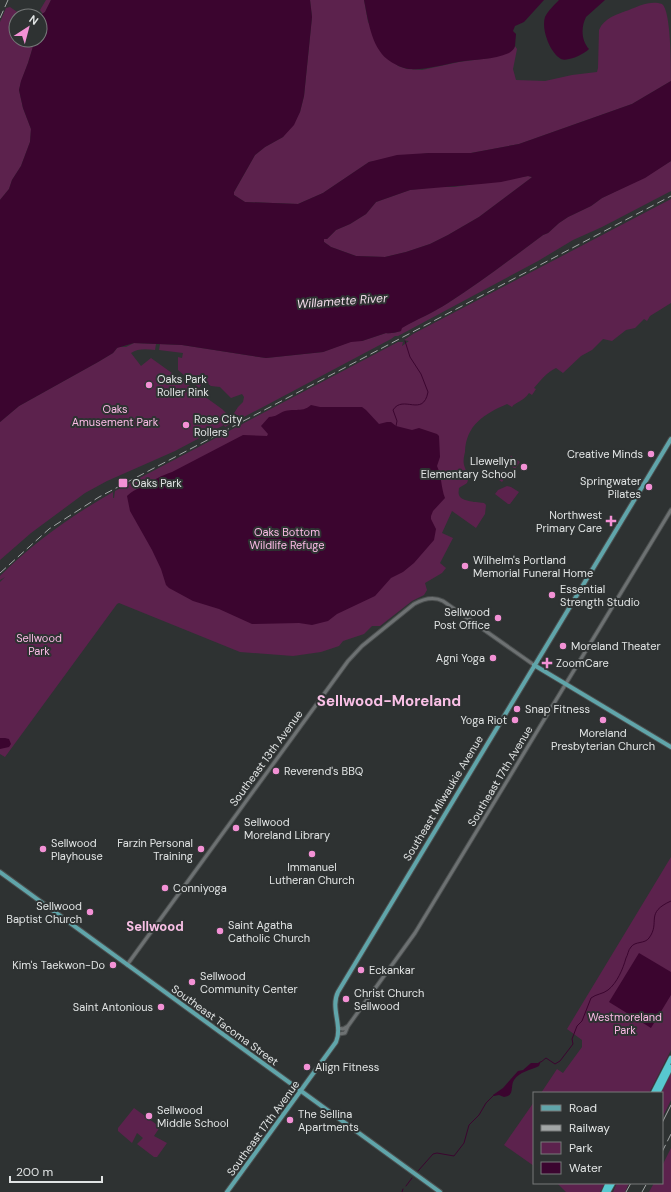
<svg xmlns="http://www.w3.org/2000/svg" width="671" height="1192" viewBox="0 0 671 1192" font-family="'DM Sans',sans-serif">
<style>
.green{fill:#5c224d}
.water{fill:#3b052f;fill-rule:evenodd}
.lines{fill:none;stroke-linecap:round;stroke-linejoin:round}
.stream{stroke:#3b052f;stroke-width:1}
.minor-casing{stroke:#4b4f4f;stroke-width:5}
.major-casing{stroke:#4b4f4f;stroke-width:6}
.highway-casing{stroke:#4b4f4f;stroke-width:6}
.minor{stroke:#6d7172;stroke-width:3}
.major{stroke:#60a5aa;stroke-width:4}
.highway{stroke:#57c8cf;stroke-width:4.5}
.tram{stroke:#a2a6a6;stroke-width:1}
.rail{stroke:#a2a6a6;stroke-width:1;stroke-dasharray:8 4;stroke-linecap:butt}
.poi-dot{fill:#f391d5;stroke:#2e3232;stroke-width:1.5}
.labels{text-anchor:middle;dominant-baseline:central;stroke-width:4;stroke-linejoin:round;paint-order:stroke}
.poi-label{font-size:11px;fill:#e1e4e4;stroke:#2e3232;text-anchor:start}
.park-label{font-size:11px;fill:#fabbe5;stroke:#2e3232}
.street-label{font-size:11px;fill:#e1e4e4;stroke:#2e3232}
.water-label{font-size:12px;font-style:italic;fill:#f2dcea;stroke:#2e3232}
.quarter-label{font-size:13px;font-weight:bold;fill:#f9c0e6;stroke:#2e3232}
.district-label{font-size:15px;font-weight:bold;fill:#f9c0e6;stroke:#2e3232}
</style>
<rect width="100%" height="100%" fill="#2e3232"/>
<path class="green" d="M46,0H51L45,12L43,14L40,10Z
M310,0H364L368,22L398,66L407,69L422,70L459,62L489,58L514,49L515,46L517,49L513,69L516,80L545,81L572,75L597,72L598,68L599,30C604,18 617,14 629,10C638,6 651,0 662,4C671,10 671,66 671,81L632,104L519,144L471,153H429L369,162L323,193L298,204L245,202L234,195V192L255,155L265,147L283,137L300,112L304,96L312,17Z
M10,7L23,16H16V40H35L28,63L21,82L19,90L23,108L31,129L30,142L21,166L12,180L9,189L0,200V22L6,8Z
M671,161V191L602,227L573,240L538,261L398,336H395L391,339L225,427L224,425L175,451L107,481L85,493L31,533L0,560V422L19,406L98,362L113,353L118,347H126L134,343L156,344L155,350C147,349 138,348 131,353L141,366L151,358L222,409L231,418L238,407L243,402L244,397L242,394L231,398L220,387L211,386L204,381L199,388L178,370V357L182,358L183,353L159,350L160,344L182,345L266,358L323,352L352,341H362L386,333C390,334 397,332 401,331V328C417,319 433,313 448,303C481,282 512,258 543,235L548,233L559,223L568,217L591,206L602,198L645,177Z
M528,176L532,177L531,178L479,217L448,235L430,244L406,252L385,257L356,256L331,247L324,242V239H327L336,230L350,224L366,214L376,202L410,190L433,187H454Z
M671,199V303L650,316L647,321L644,319L635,328L626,330L612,341L603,339L592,350L581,356L563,373L556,368C547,372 541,380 534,388L536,389L532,395L529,393C523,402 515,402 512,407L507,404C484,414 466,425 465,452C464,456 463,461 464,465C465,469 470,478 467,483C465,485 461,486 459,488C459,490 458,492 459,495C461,502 478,502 484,503L486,505L485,514L476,528L452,511L442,533L453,538L440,563L446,568L442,573L425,583L427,590L424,595L412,601L380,626H372L364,634L343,641L339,646L321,652L293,656L240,652L119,603L117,604L5,757L0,754V582L5,577L0,580V576C34,542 71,516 113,492V498H114L115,491L398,342H403L402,346L409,341L404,340L413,334Z
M511,456L520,462L515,469L507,463Z
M495,471L505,478L502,482L492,475Z
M507,486L511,487L519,492L510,504H508L495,494L498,490Z
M671,857V1050L649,1093H541L557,1069L563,1073L582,1047V1040L567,1029Z
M671,1073V1100L662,1118V1093H661Z
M534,1102V1166L504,1145Z
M134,1108L160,1127L154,1136L167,1143L157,1157H154L137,1144L143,1138L137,1133L132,1143L118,1131V1128Z
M671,1148V1192H649L654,1183H662V1166Z
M557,1183H605L600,1192H566Z
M617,1183H629L625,1192H613Z"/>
<path class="water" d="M51,0H310L312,17L304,96L300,112L294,125L283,137L265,147L255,155L234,192V195L245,202L298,204L323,193L369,162L397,155L429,153H471L519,144L632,104L671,81V161L645,178L602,198L591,206L568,217L559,223L548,233L543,235C512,258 481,282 448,303C433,313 417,319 402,328L401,331C397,332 390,334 386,333L362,341L351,342L323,352L266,358L182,345L134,343L117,348L113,353L98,362L19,406L0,422V200L9,189L12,180L21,166L30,142L31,129L23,108L19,90L21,81L28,63L35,40H40L39,16L45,12ZM528,176L532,177L531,178L479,217L448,235L430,244L406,252L385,257L356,256L331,247L324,242V239H327L336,230L350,224L366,214L376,202L410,190L481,184L501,182Z
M364,0H544L524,22L515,26L513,31L516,34L515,46C514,49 512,51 509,53C493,60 475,59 458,62C442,65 426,70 409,69C402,68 393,64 387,59C371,46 368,19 364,0Z
M559,0H605L586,17C581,27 581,40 589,49C584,54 568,62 561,59C550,53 541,29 545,17C548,11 554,5 559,0Z
M311,405L320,407H362L366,410L379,424L387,422H391L396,426L412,430L419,428L437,434L439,436L440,457L437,466C442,477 441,488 445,498L433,511L431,516V519L436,529L434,540L414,563L403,572L391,578L375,596L337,614L328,621L312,625L299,623L252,624L219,609L193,601L169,588L166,585L161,569L152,550L130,511L127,496C133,490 139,488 146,485C156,479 160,476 172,472L243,435L267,436L268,434L261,426L269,417C276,417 279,413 285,411C295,408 302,413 311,405Z
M0,738H5L9,739L11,744L9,747L0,749Z
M639,953L671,972V995L651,1028L609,1002Z
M541,1061L539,1066C531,1070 519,1072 514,1080C510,1086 515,1096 504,1097L499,1095L494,1096L493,1095L503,1088L518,1071L523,1070L531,1063H538Z"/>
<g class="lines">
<path class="stream" d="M396,426L397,421L393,410C403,394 423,418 428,392L421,374L410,357L405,341
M541,1062L546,1058L555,1064L560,1061L573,1044L572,1039L577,1026L582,1021L591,998C596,994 603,994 608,990C617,983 623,969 626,958C628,955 628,950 631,947C635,941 645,944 649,938C661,922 644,913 671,901
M418,1171L433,1154L437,1153L454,1156L464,1143L469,1125L479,1115L486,1103L494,1095
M406,1186L412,1178
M402,1192L403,1189"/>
<g class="minor-casing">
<path id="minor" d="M127,965L348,661L362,646L414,604C423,599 433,596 443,601L534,665
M338,1028L343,1029L348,1026
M339,1034L345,1033L348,1026L415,933L671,510"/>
</g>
<g class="major-casing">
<path id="major" d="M534,665L671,747
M0,872L440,1192
M227,1192L336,1042C343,1026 330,1008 338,992L671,439"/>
</g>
<g class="highway-casing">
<path id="highway" d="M653,1093L671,1058
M658,1093L671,1067
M604,1192L608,1183
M608,1192L613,1183"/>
</g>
<use href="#minor" class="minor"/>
<use href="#major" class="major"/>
<use href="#highway" class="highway"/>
<path class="tram" d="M662,1123L671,1105
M626,1192L631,1183"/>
<path class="rail" d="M0,18L8,0
M0,573L49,529L99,497L671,196
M662,1152L671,1134
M642,1192L647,1183"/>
</g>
<g class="poi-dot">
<circle cx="149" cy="385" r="4"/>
<circle cx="186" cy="425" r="4"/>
<circle cx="651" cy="454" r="4"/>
<circle cx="524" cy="467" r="4"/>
<rect x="118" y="478" width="10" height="10" rx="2"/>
<circle cx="649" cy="487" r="4"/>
<path d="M609 515h4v4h4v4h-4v4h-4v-4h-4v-4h4z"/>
<circle cx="465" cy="566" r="4"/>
<circle cx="552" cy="595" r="4"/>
<circle cx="498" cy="618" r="4"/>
<circle cx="563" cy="646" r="4"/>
<circle cx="493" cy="658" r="4"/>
<path d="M545 657h4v4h4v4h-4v4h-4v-4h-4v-4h4z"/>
<circle cx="517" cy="709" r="4"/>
<circle cx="515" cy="720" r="4"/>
<circle cx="603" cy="720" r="4"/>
<circle cx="276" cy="771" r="4"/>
<circle cx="236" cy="828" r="4"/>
<circle cx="43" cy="849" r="4"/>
<circle cx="201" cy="849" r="4"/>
<circle cx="312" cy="854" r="4"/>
<circle cx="165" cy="888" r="4"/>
<circle cx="90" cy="912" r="4"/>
<circle cx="220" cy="931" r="4"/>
<circle cx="113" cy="965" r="4"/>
<circle cx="361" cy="970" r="4"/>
<circle cx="192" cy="982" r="4"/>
<circle cx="346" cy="999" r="4"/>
<circle cx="161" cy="1007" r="4"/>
<circle cx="307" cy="1067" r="4"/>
<circle cx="149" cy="1116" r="4"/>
<circle cx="290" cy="1120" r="4"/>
</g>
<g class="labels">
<g class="poi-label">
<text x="157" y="379">Oaks Park<tspan x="157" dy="13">Roller Rink</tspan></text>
<text x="194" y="419">Rose City<tspan x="194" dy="13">Rollers</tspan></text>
<text x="643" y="454" text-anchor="end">Creative Minds</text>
<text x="516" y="461" text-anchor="end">Llewellyn<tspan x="516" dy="13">Elementary School</tspan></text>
<text x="641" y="481" text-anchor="end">Springwater<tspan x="641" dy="13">Pilates</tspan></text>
<text x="132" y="483">Oaks Park</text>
<text x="602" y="515" text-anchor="end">Northwest<tspan x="602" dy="13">Primary Care</tspan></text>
<text x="473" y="560">Wilhelm's Portland<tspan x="473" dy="13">Memorial Funeral Home</tspan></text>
<text x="560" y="589">Essential<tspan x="560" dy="13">Strength Studio</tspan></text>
<text x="490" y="612" text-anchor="end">Sellwood<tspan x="490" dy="13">Post Office</tspan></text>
<text x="571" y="646">Moreland Theater</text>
<text x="485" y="658" text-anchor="end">Agni Yoga</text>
<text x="556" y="663">ZoomCare</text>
<text x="525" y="709">Snap Fitness</text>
<text x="507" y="720" text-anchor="end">Yoga Riot</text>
<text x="603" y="733" text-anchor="middle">Moreland<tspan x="603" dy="13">Presbyterian Church</tspan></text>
<text x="284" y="771">Reverend's BBQ</text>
<text x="244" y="822">Sellwood<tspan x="244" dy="13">Moreland Library</tspan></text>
<text x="51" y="843">Sellwood<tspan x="51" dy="13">Playhouse</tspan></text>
<text x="193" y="843" text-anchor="end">Farzin Personal<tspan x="193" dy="13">Training</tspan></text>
<text x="312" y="867" text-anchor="middle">Immanuel<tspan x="312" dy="13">Lutheran Church</tspan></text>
<text x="173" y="888">Conniyoga</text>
<text x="82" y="906" text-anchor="end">Sellwood<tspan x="82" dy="13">Baptist Church</tspan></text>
<text x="228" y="925">Saint Agatha<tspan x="228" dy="13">Catholic Church</tspan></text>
<text x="105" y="965" text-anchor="end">Kim's Taekwon-Do</text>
<text x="369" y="970">Eckankar</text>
<text x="200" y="976">Sellwood<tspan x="200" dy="13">Community Center</tspan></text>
<text x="354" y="993">Christ Church<tspan x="354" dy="13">Sellwood</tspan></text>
<text x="153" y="1007" text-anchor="end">Saint Antonious</text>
<text x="315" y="1067">Align Fitness</text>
<text x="157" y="1110">Sellwood<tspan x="157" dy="13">Middle School</tspan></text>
<text x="298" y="1114">The Sellina<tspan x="298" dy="13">Apartments</tspan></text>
</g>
<g class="park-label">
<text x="115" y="409">Oaks<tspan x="115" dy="13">Amusement Park</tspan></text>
<text x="287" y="532">Oaks Bottom<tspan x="287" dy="13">Wildlife Refuge</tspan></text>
<text x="39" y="638">Sellwood<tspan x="39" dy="13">Park</tspan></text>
<text x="625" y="1017">Westmoreland<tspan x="625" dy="13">Park</tspan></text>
</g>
<g class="street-label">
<text transform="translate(266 758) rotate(-54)">Southeast 13th Avenue</text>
<text transform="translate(500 776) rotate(-59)">Southeast 17th Avenue</text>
<text transform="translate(443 798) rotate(-59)">Southeast Milwaukie Avenue</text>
<text transform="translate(225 1025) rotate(36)">Southeast Tacoma Street</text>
<text transform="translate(263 1128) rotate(-54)">Southeast 17th Avenue</text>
</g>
<g class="water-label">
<text transform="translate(342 301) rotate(-4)">Willamette River</text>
</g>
<g class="quarter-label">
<text x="155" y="926">Sellwood</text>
</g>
<g class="district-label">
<text x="389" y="701">Sellwood-Moreland</text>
</g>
</g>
<rect x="533" y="1092" width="130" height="92" fill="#2e3232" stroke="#767979"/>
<rect x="541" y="1105" width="20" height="6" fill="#60a5aa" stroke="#767979"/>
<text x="569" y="1112" font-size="12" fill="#e1e4e4">Road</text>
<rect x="541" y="1125" width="20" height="6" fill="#a2a6a6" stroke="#767979"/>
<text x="569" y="1132" font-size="12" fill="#e1e4e4">Railway</text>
<rect x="541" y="1142" width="20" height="12" fill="#5c224d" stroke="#767979"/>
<text x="569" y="1152" font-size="12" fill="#e1e4e4">Park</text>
<rect x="541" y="1162" width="20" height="12" fill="#3b052f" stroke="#767979"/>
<text x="569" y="1172" font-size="12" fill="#e1e4e4">Water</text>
<g transform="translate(28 28) rotate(36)"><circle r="19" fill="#2e3232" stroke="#767979"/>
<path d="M0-3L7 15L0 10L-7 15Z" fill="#f391d5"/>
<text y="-6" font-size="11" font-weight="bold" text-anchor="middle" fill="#e1e4e4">N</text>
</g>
<path d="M10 1176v6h92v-6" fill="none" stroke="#e1e4e4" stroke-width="2"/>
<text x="16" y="1176" font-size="12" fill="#e1e4e4" stroke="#2e3232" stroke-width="3" paint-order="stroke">200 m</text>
</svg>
